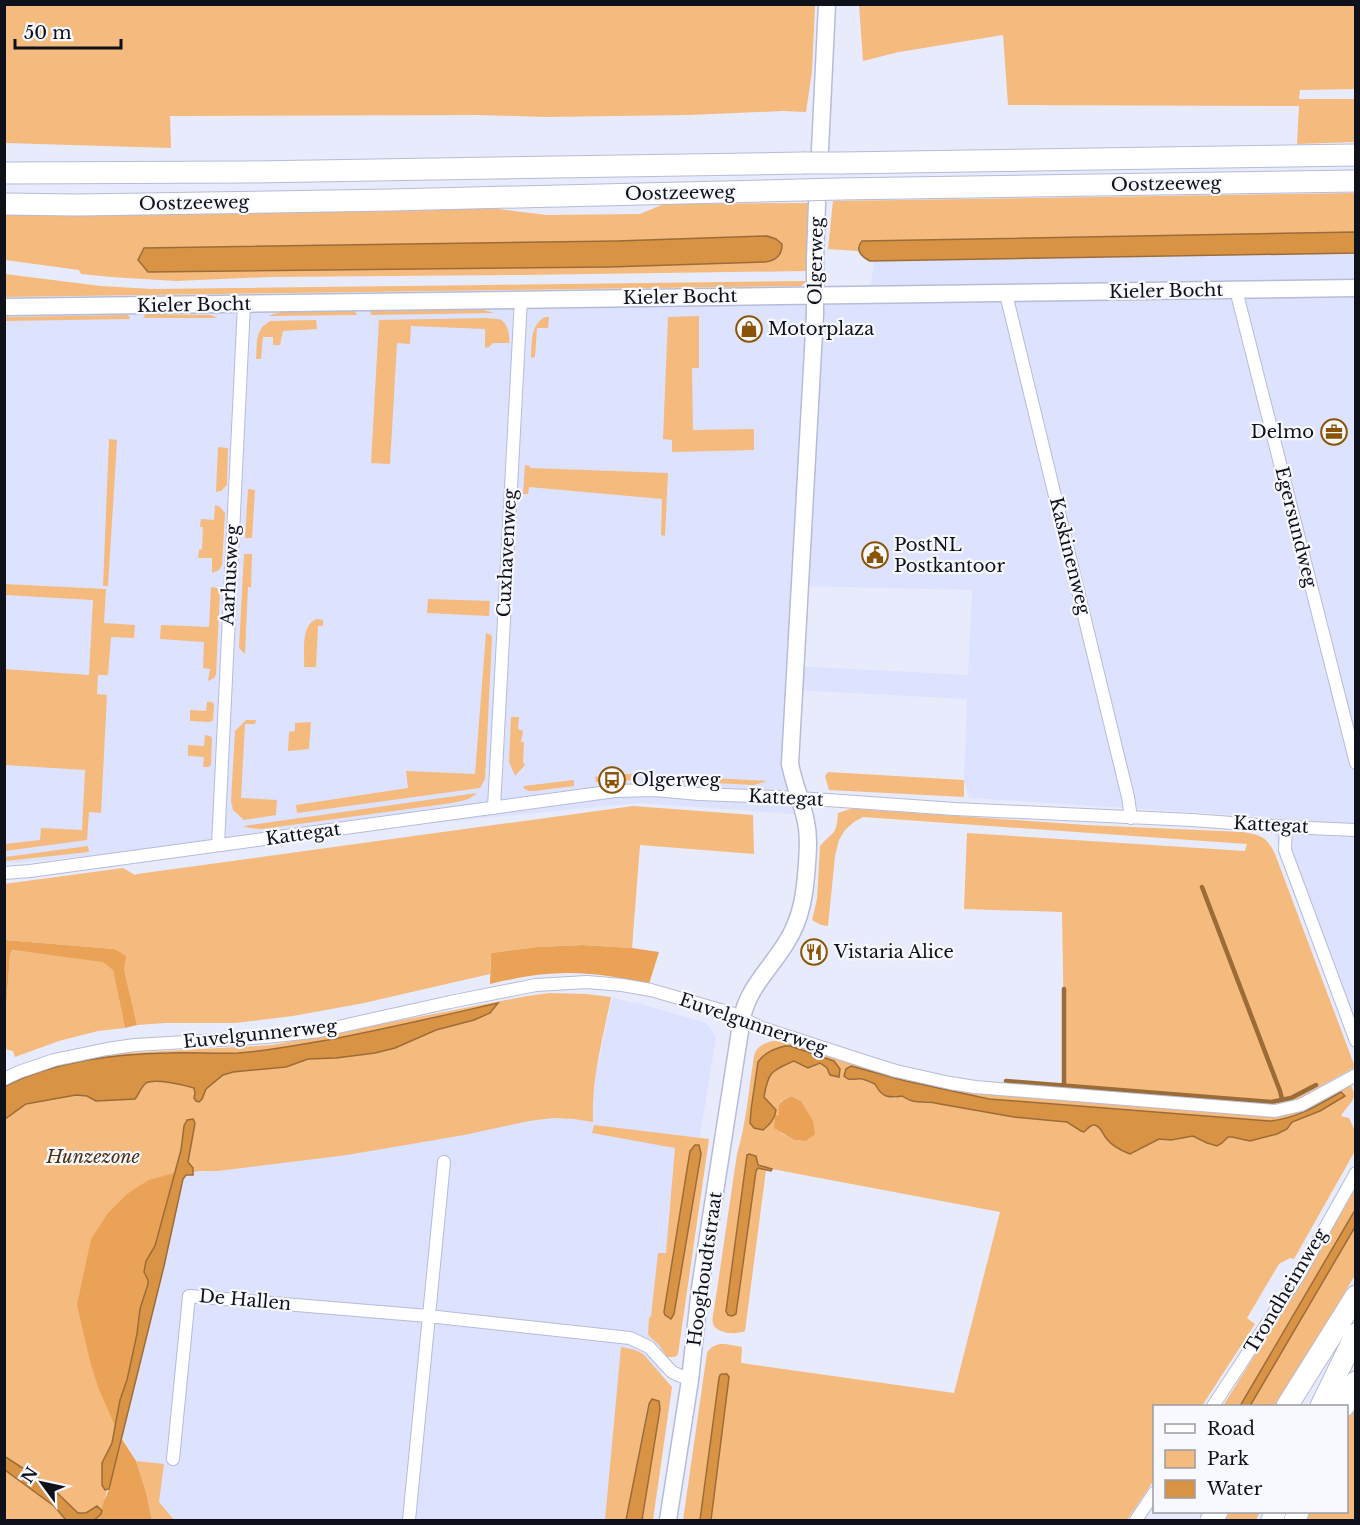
<svg xmlns="http://www.w3.org/2000/svg" width="1360" height="1525" viewBox="0 0 1360 1525" font-family="'Libre Baskerville',serif">
<style>
.built{fill:#dde2ff;fill-rule:evenodd}
.green{fill:#f5ba7d;fill-rule:evenodd}
.forest{fill:#eaa356}
.water{fill:#d99345;stroke:#9c6c38;stroke-width:1.5}
.lines{fill:none;stroke-linecap:round;stroke-linejoin:round}
.stream{stroke:#9c6c38;stroke-width:4.5}
.street-casing{stroke:#b6bcd7;stroke-width:14}
.secondary-casing{stroke:#b6bcd7;stroke-width:19}
.highway-casing{stroke:#b6bcd7;stroke-width:23}
.street{stroke:#fff;stroke-width:12}
.secondary{stroke:#fff;stroke-width:16}
.highway{stroke:#fff;stroke-width:21}
.highway-bridge-casing{stroke:#b6bcd7;stroke-width:23;stroke-linecap:butt}
.highway-bridge{stroke:#fff;stroke-width:21}
.labels{text-anchor:middle;dominant-baseline:central;stroke-width:4.5;stroke-linejoin:round;paint-order:stroke}
.street-label{font-size:18px;fill:#0f111a;stroke:#f8f9ff}
.poi-label{font-size:18px;fill:#0f111a;stroke:#f8f9ff;text-anchor:start}
.park-label{font-size:18px;font-style:italic;fill:#4b2e0d;stroke:#f8f9ff}
</style>
<rect width="100%" height="100%" fill="#e8ebfc"/>
<path class="built" d="M1355,244V1048L1268,817L969,798L964,780L967,699L793,690V714L804,815L640,803L5,864L4,301L783,291L810,305L868,304L875,254ZM800,586L972,590L968,675L795,666Z
M612,998L645,1005L706,1023L716,1037L638,1520H153L150,1499L135,1460L117,1427L179,1173L529,1118L587,1117Z"/>
<path class="green" d="M4,5L815,4V5L812,71L806,112L783,111L689,115L546,117L480,115L170,116L171,148L5,143Z
M859,5H1355V89L1300,90L1299,99H1355V142L1297,144L1299,106L1008,105L1003,35L899,52L863,61Z
M1355,193V232L862,241L859,244L858,251L828,249L833,201Z
M809,203L807,271L521,275L270,277L176,281L111,277L81,274L79,270L5,260L4,214L491,208L547,215L640,214L664,204ZM767,236L777,239L782,244C782,253 780,257 773,261L609,267L148,272L140,254L144,248L617,241Z
M5,274L101,286L152,289L807,281L801,286L5,297Z
M480,309L494,313L371,315L370,310Z
M354,310L357,315L268,316L280,312Z
M146,314L211,315L217,318H143Z
M126,315L129,316L130,319L5,321V317Z
M699,316V368H692L693,430L754,429V450L672,452V440L663,439L668,317Z
M545,317H549L548,328H537L535,357L531,358C532,343 530,325 545,317Z
M486,318C490,319 498,318 501,320C508,324 510,336 509,343H493L489,347L485,348V329L411,326L410,344L397,343L390,464L371,463L379,320Z
M316,320L317,329L283,331L280,345H273V337H263L261,359H256L257,340L259,333L262,327L270,321Z
M109,439L117,440L108,586H103Z
M218,447L228,448L227,485L221,491L216,492Z
M525,465L530,466V468L668,473L665,536L661,535L662,499L529,487L528,494H523Z
M248,489L255,490L252,538H245Z
M215,505L220,507L225,513L222,565L219,570L212,573V558H198L199,550L202,549L203,527H200L201,519L214,520Z
M244,554H252L251,587H248L245,654L239,648Z
M4,584L106,589L104,623L135,625L134,638L111,637L108,675H98L97,694L107,695L101,813L89,812L87,840L5,851V844L40,840L41,828L82,830L85,770L5,765L4,669L89,675L93,600L5,595Z
M211,587L217,588L220,593L216,675L214,678L208,681L210,669L203,668L204,642L160,639L161,625L209,627Z
M428,599L490,601L489,616L427,613Z
M317,619L323,620V626H318L316,667H304C305,652 300,625 317,619Z
M486,633L491,635L492,638L485,779L480,788L297,813L296,805L408,788L406,771L475,774Z
M207,702H212L214,704L213,720L210,722L190,721V710L206,711Z
M511,717H519L518,729L523,731L521,742H524L523,762L525,765L515,776L509,762Z
M246,720H256L255,724H245L241,798L277,800L276,815L244,820L233,810L231,801L235,731Z
M311,722L309,749L288,751L289,732L295,731V723Z
M205,735L210,736L212,738L211,765L208,767H203L204,757L188,756V745L204,746Z
M828,772L964,780V797L829,790L825,776Z
M613,774H637V780L596,782L595,777Z
M674,776L767,781L754,785L674,781Z
M574,780V786L534,791H529L523,788L524,786Z
M477,793C470,800 461,801 452,803L262,829L249,828L243,826Z
M633,806L753,815L754,854L640,845L632,948L582,945L538,947L491,953L490,974L364,1003L293,1016L235,1023H166L137,1025L124,969L114,949L5,940L4,884L123,868L135,875L137,874Z
M850,809H858L1086,825L1243,832C1261,835 1267,837 1275,854L1355,1067L1292,1102L1268,1105L1238,1101L1065,1088L1062,912L964,909L967,833L1245,851L1247,844L863,817L854,822L845,830L839,840L835,856L828,926L821,925L812,920L817,899L820,846C834,830 836,837 838,813Z
M88,846L89,852L5,861V857Z
M11,950L103,961L113,969L125,1028L98,1031L59,1041L15,1057L13,1051L5,1049V1024L10,954Z
M550,993L586,994L611,997C603,1038 591,1080 593,1122L574,1119L553,1118L529,1121L464,1135L347,1155L218,1171H199L179,1175L104,1503L101,1509L99,1508L86,1520H5V1090L12,1085L110,1054L272,1045L527,996Z
M781,1040L1045,1099L1269,1116L1288,1114L1297,1112L1350,1084C1360,1100 1348,1103 1341,1116L1349,1118L1355,1131V1151L1294,1259L1290,1258L1279,1264L1247,1318L1255,1324L1202,1406H1154V1480L1127,1520H711L729,1377L720,1375L700,1520H683L707,1353C715,1339 729,1345 742,1347L741,1363L954,1393L1000,1212L772,1169L759,1166L756,1163L757,1157L747,1155L726,1311L728,1315L732,1316L736,1314L756,1171L757,1168L766,1170L745,1331C737,1335 717,1334 713,1324C712,1320 713,1314 714,1310L737,1154C746,1124 749,1088 754,1056C757,1044 769,1041 781,1040ZM790,1046L834,1061L840,1069L839,1076L820,1063H817L813,1067L804,1066L794,1061C771,1071 768,1072 764,1098L775,1110H751L758,1062ZM852,1067L906,1081L989,1099L1269,1121L1283,1120L1310,1109L1320,1111L1292,1122L1287,1129L1265,1137L1250,1141L1232,1137H1228L1222,1143L1211,1145L1193,1136L1171,1140L1159,1139L1143,1146L1139,1150L1105,1137L1099,1127L1095,1125L1081,1131L1067,1122L1014,1117L940,1104C924,1099 917,1106 902,1096L895,1098L877,1089L875,1084L860,1079ZM791,1096L801,1101L806,1141L794,1140L781,1133L779,1115L781,1101Z
M594,1125L709,1139L678,1354L675,1357H667L659,1345L650,1337L648,1334L649,1318L651,1316L658,1253H666L675,1148L592,1133Z
M1355,1184V1210L1240,1406H1223L1276,1321Z
M1355,1227V1275L1278,1406H1250Z
M621,1347L635,1350L643,1354L672,1387L653,1520H642L660,1409L648,1404L626,1520H605Z
M1355,1399V1520H1304L1307,1512H1346L1347,1419Z
M136,1461L164,1464L159,1502L174,1520H179H152L146,1492Z
M1226,1512H1260L1256,1520H1220Z"/>
<path class="forest" d="M5,940L114,949L126,956L124,969L137,1025L125,1028L113,970L103,962L12,950L10,954L5,1024Z
M582,945L632,948L659,952L649,984C629,980 609,975 589,974C555,971 523,976 490,984L491,953L538,947Z
M791,1096L801,1101L813,1121L815,1134L806,1141L794,1140L774,1128L775,1116L779,1115C778,1102 780,1102 791,1096Z
M174,1173L155,1246L145,1266L144,1272L148,1281V1284L140,1309L137,1334L127,1380L120,1400L115,1426L98,1387L90,1361L77,1305L91,1239L108,1213L127,1194L139,1186L149,1180Z
M122,1439L136,1461L146,1492L152,1520H94L101,1514V1509L109,1489Z"/>
<path class="water" d="M1355,232V253L870,261C862,257 854,250 862,241Z
M767,236L776,239L782,244C782,256 776,261 765,262L609,267L148,272L138,260L144,248L617,241Z
M498,1003L490,1013L474,1020L436,1030L395,1048L375,1053L336,1058L308,1059L286,1067L233,1072L223,1075L206,1089L202,1099L199,1102L196,1101L194,1098L195,1093L194,1088C184,1085 155,1078 146,1083C141,1087 139,1094 135,1099L96,1101L87,1096L76,1095L26,1104L5,1119V1086C56,1061 112,1054 169,1053C192,1052 215,1054 238,1053C268,1051 298,1045 328,1040C385,1029 441,1016 498,1003Z
M785,1046H790L834,1061L840,1069L839,1077L830,1075L827,1068L820,1063L808,1068L794,1061C771,1071 768,1072 764,1097L776,1110C775,1119 770,1124 763,1130L754,1128L750,1123L751,1110L758,1062C765,1052 774,1049 785,1046Z
M851,1066L906,1081L989,1099L1269,1121C1296,1119 1318,1105 1341,1092L1345,1096L1320,1111L1292,1122L1287,1129L1277,1134L1250,1141L1232,1137H1228L1222,1143L1217,1146L1207,1143L1193,1136L1171,1140L1159,1139L1130,1154C1122,1151 1111,1145 1106,1138C1103,1134 1101,1128 1097,1126C1092,1123 1088,1128 1084,1132L1081,1131L1067,1122L1014,1117L940,1104C923,1099 917,1106 902,1096C889,1098 882,1098 875,1084C871,1082 866,1080 862,1079C854,1078 850,1082 844,1076L846,1069Z
M193,1119L195,1123L188,1162L193,1168V1175H186L183,1179L164,1266L109,1489L105,1490L102,1485V1463L112,1443L120,1400L127,1380L137,1334L140,1309L148,1284V1280L144,1272L146,1261L155,1246L181,1150L184,1126L187,1120Z
M695,1145H699L701,1154L674,1314L671,1319L665,1315L664,1312L690,1151Z
M749,1154L756,1156L758,1165L772,1169L771,1171L758,1168L756,1171L736,1314L732,1316L728,1315L726,1311L744,1177L747,1155Z
M1355,1210V1227L1250,1406H1240Z
M722,1374H727L729,1377L711,1520H700L719,1378L720,1375Z
M652,1399L659,1401L660,1409L642,1520H626L649,1404Z
M4,1456L49,1485L78,1513H86L97,1506L102,1511L101,1514L94,1520H66L54,1506L5,1470Z"/>
<g class="lines">
<path class="stream" d="M1202,887L1280,1091L1282,1099
M1064,989V1086
M1006,1081L1271,1102L1291,1098L1316,1085"/>
<g class="street-casing">
<path id="street" d="M1236,290L1356,763
M1006,294L1128,797L1131,818
M494,808L521,299
M1286,827L1285,850L1356,1041
M218,845C225,665 235,485 244,304
M4,873L30,871L615,791L654,790L699,794L799,798L955,809L1192,820L1286,827L1356,830
M4,1079L19,1072L54,1060L107,1049L135,1045L267,1037L320,1031L450,1002L536,985L587,982L622,985L651,990L731,1013L762,1028L867,1062L896,1071L950,1083L975,1087L1275,1111L1301,1105L1356,1075
M1213,1406L1297,1278L1356,1173
M173,1459L189,1296L428,1316L630,1338L649,1347L672,1372L690,1380
M409,1520L444,1162
M1136,1520L1154,1493"/>
</g>
<g class="secondary-casing">
<path id="secondary" d="M820,150L827,4
M4,307L1356,288
M668,1520L690,1380L700,1288L742,1018C748,988 770,969 786,943C802,918 805,893 807,864C808,850 809,836 806,822C802,802 794,784 790,764L815,314V260L817,203"/>
</g>
<g class="highway-casing">
<path id="highway" d="M841,163L1356,155
M4,173L248,172L803,163
M840,189L1356,181
M4,204L78,205L391,200L801,190
M1287,1406L1356,1296
M1321,1406L1356,1334
M1344,1406L1356,1382
M1211,1520L1217,1512
M1272,1520L1275,1512
M1295,1520L1298,1512"/>
</g>
<use href="#street" class="street"/>
<use href="#secondary" class="secondary"/>
<use href="#highway" class="highway"/>
<g class="highway-bridge-casing">
<path id="highway-bridge" d="M803,163H841
M801,190L840,189"/>
</g>
<use href="#highway-bridge" class="highway-bridge"/>
</g>
<defs>
<g id="shop-ring" transform="scale(1.35)"><circle r="9.5" fill="#f8f9ff" stroke="#8a5305" stroke-width="1.5"/><path d="M-5-2.5h2.3a2.7 3.5 0 0 1 5.4 0H5L5.5 6h-11ZM-1.5-2.5h3a1.5 2.3 0 0 0-3 0Z" fill="#8a5305"/></g>
<g id="office-ring" transform="scale(1.35)"><circle r="9.5" fill="#f8f9ff" stroke="#8a5305" stroke-width="1.5"/><path d="M-6-3h4V-5.5h4V-3h4V5H-6ZM-1-4.5V-3h2v-1.5ZM-6 0V1H6V0Z" fill="#8a5305"/></g>
<g id="civic-ring" transform="scale(1.35)"><circle r="9.5" fill="#f8f9ff" stroke="#8a5305" stroke-width="1.5"/><path d="M-.6-6.5H3V-4.5H.6V-3L4-1V1h2V6H-6V1h2V-1L-.6-3ZM-1.2 2.5V6h2.4V2.5Z" fill="#8a5305"/></g>
<g id="bus-ring" transform="scale(1.35)"><circle r="9.5" fill="#f8f9ff" stroke="#8a5305" stroke-width="1.5"/><path d="M-5-6H5V4H4V6H2V4H-2V6H-4V4H-5ZM-3.5-4V0h7V-4ZM-3.5 1.2v1.5H-2V1.2ZM2 1.2v1.5H3.5V1.2Z" fill="#8a5305"/></g>
<g id="restaurant-ring" transform="scale(1.35)"><circle r="9.5" fill="#f8f9ff" stroke="#8a5305" stroke-width="1.5"/><path d="M-5-6h1v4h1v-4h1v4h1v-4h1v5L-1.5 .5V6h-2V.5L-5-1ZM5-6V6H3V1.5H1.5Q1.5-4 5-6Z" fill="#8a5305"/></g>
</defs>
<g fill-rule="evenodd">
<use href="#shop-ring" x="749" y="329"/>
<use href="#office-ring" x="1334" y="432"/>
<use href="#civic-ring" x="875" y="555"/>
<use href="#bus-ring" x="612" y="780"/>
<use href="#restaurant-ring" x="814" y="952"/>
</g>
<g class="labels">
<g class="street-label">
<text transform="translate(1166 184) rotate(-1)">Oostzeeweg</text>
<text transform="translate(680 193) rotate(-1)">Oostzeeweg</text>
<text transform="translate(194 203) rotate(-1)">Oostzeeweg</text>
<text transform="translate(816 261) rotate(-89)">Olgerweg</text>
<text transform="translate(1166 291) rotate(-1)">Kieler Bocht</text>
<text transform="translate(680 297) rotate(-1)">Kieler Bocht</text>
<text transform="translate(194 305) rotate(-1)">Kieler Bocht</text>
<text transform="translate(1296 527) rotate(76)">Egersundweg</text>
<text transform="translate(507 553) rotate(-87)">Cuxhavenweg</text>
<text transform="translate(1070 556) rotate(76)">Kaskinenweg</text>
<text transform="translate(230 575) rotate(-87)">Aarhusweg</text>
<text transform="translate(786 798) rotate(3)">Kattegat</text>
<text transform="translate(1271 825) rotate(3)">Kattegat</text>
<text transform="translate(303 834) rotate(-8)">Kattegat</text>
<text transform="translate(753 1024) rotate(19)">Euvelgunnerweg</text>
<text transform="translate(260 1034) rotate(-6)">Euvelgunnerweg</text>
<text transform="translate(705 1269) rotate(-82)">Hooghoudtstraat</text>
<text transform="translate(1286 1291) rotate(-59)">Trondheimweg</text>
<text transform="translate(245 1300) rotate(5)">De Hallen</text>
</g>
<g class="poi-label">
<text x="768" y="329">Motorplaza</text>
<text x="1314" y="432" text-anchor="end">Delmo</text>
<text x="894" y="545">PostNL<tspan x="894" dy="21">Postkantoor</tspan></text>
<text x="632" y="780">Olgerweg</text>
<text x="834" y="952">Vistaria Alice</text>
</g>
<g class="park-label">
<text x="93" y="1157">Hunzezone</text>
</g>
</g>
<rect width="1360" height="1525" fill="none" stroke="#0f111a" stroke-width="12"/>
<rect x="1153" y="1405" width="195" height="108" fill="#f8f9ff" stroke="#9b9ca3" stroke-width="1.5"/>
<rect x="1165" y="1424" width="30" height="9" fill="#ffffff" stroke="#9b9ca3" stroke-width="1.5"/>
<text x="1207" y="1435" font-size="18" fill="#0f111a">Road</text>
<rect x="1165" y="1450" width="30" height="18" fill="#f5ba7d" stroke="#9b9ca3" stroke-width="1.5"/>
<text x="1207" y="1465" font-size="18" fill="#0f111a">Park</text>
<rect x="1165" y="1480" width="30" height="18" fill="#d99345" stroke="#9b9ca3" stroke-width="1.5"/>
<text x="1207" y="1495" font-size="18" fill="#0f111a">Water</text>
<g transform="translate(42 1483) rotate(303)" stroke="#f8f9ff" stroke-width="4.5" paint-order="stroke">
<path d="M0-4.5L10 22L0 15L-10 22Z" fill="#0f111a"/>
<text y="-9" font-size="16" font-weight="bold" text-anchor="middle" fill="#0f111a">N</text>
</g>
<path d="M15 39v9h106v-9" fill="none" stroke="#0f111a" stroke-width="3"/>
<text x="24" y="39" font-size="18" fill="#0f111a" stroke="#f8f9ff" stroke-width="4.5" paint-order="stroke">50 m</text>
</svg>
